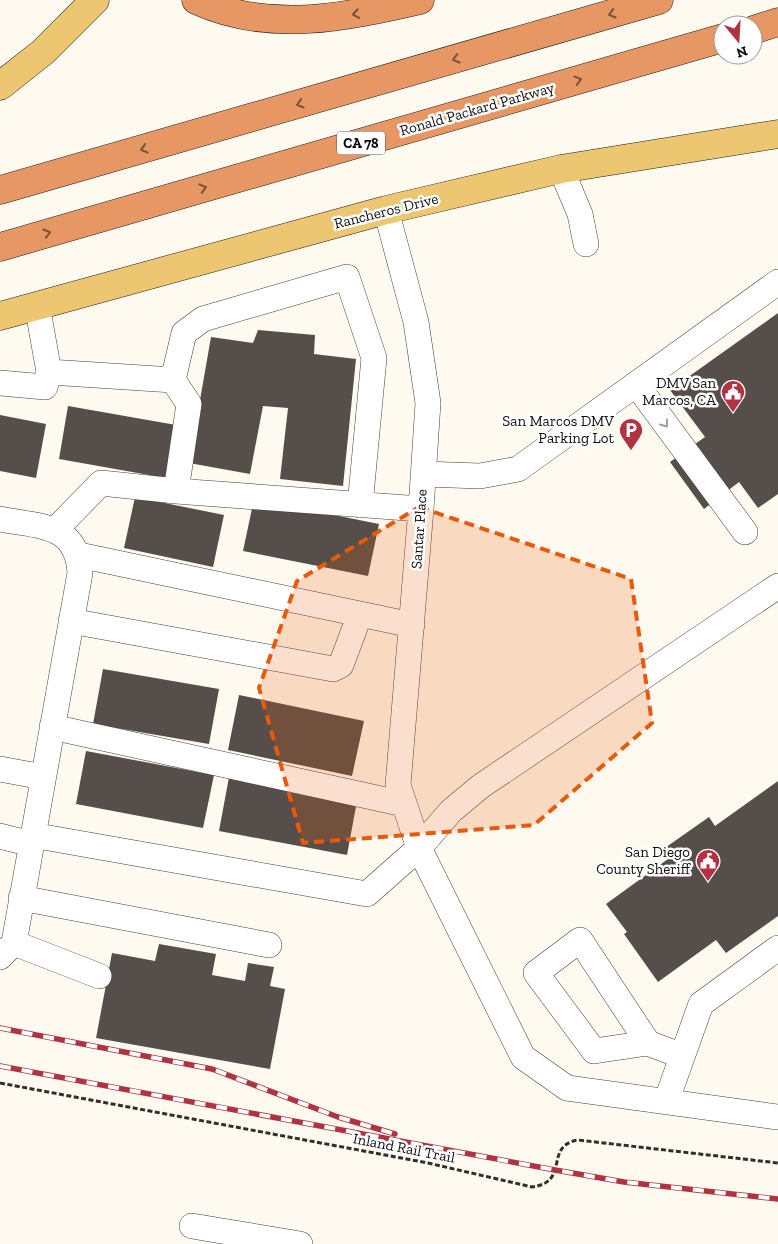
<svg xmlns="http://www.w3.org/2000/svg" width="778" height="1244" viewBox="0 0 778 1244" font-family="'Zilla Slab',serif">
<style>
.building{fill:#554e4b}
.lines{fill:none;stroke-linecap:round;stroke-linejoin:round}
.minor-casing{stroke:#404040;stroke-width:26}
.major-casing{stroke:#1e1e1e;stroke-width:29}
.highway-casing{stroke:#1e1e1e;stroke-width:29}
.path{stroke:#2f2f2f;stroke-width:3;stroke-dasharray:5 2.5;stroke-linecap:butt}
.minor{stroke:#fff;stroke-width:25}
.major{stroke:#ecc670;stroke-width:28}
.highway{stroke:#e79763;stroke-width:28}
.rail-casing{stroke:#b13240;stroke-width:5.5}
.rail{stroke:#fff;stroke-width:4;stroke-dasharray:11;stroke-linecap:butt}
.oneway{stroke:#7a5238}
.oneway2{stroke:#9e9e9e}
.marked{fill:#e8590c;fill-opacity:0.2;stroke:#e8590c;stroke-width:4;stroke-dasharray:10 6;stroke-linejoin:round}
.labels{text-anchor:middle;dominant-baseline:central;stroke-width:5;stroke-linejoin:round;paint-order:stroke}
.shield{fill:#fff;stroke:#565656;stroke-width:1}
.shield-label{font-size:14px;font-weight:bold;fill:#0d0d0d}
.street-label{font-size:15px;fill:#0d0d0d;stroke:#fff}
.poi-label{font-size:15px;fill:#0d0d0d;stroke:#fff;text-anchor:end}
</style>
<rect width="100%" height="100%" fill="#fefaef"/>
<path class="building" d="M778,313V494L758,508L739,482L704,509L670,462L705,437L670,390Z
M258,330L315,335L314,354L356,359L343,486L280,479L288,408L263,406L250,474L189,463L211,337L253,343Z
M68,406L176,425L166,478L59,459Z
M0,415L46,424L36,478L0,471Z
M135,497L224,515L213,567L124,548Z
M254,499L379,524L368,576L243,551Z
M103,669L219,689L209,744L93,724Z
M239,695L364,721L352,776L228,750Z
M86,751L214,775L203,828L76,804Z
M229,777L357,801L347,855L219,831Z
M778,781V916L726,953L716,940L658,982L624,934L627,932L606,904L668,859L662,850L709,817L715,826Z
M159,944L216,954L212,975L245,981L248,963L274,967L270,986L285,989L270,1069L96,1038L112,953L155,961Z"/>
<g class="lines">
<g class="minor-casing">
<path id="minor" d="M561,169L580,214L586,244
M386,210L416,322L428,403L421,509L398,785L419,848L523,1057L567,1088L778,1117
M37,305L49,372L173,380L189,404L176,491L421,509
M173,380L184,333L203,319L347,277L374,358L360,505
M0,383L45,387L49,372
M636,384L745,532
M424,474L480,476L518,469L778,282
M0,519C40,527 77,523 80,573L14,943L0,957
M55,530L101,483L176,491
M79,555L412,625
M71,621L333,669L341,665L360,614
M52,727L404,804
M0,769L43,777
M32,835L367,894L419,848L451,811L481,786L778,586
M0,836L31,844
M21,898L269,945
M14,943L99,976
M648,1043L594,1051L536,973L580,940L648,1043L682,1056
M666,1102L701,1004L778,948
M192,1226L300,1244"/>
</g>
<g class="major-casing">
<path id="major" d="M0,86L43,52L95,0
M0,316L386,210L561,169L778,134"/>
</g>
<g class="highway-casing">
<path id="highway" d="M196,0C270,34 345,17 420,0
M753,30L778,22
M0,190L659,0
M0,247L723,38"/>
</g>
<path class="path" d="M0,1083L428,1163L532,1187C571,1182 543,1146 578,1140L778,1163"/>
<use href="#minor" class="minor"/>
<use href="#major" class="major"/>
<use href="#highway" class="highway"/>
<g class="rail-casing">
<path id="rail" d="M0,1028L212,1069L338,1117L395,1134
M0,1066L555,1170L624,1182L778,1199"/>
</g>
<use href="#rail" class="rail"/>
</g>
<defs><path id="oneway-chevron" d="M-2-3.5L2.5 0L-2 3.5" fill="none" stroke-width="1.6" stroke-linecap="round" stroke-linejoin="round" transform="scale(1.25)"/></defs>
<g class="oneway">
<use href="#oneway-chevron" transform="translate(356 14) rotate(170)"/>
<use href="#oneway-chevron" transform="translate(612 14) rotate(164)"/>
<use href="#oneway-chevron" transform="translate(456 59) rotate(164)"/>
<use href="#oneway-chevron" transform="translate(578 80) rotate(-16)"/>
<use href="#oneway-chevron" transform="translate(300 104) rotate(164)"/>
<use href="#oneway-chevron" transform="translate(144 149) rotate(164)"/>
<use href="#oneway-chevron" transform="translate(203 188) rotate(-16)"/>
<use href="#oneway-chevron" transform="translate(47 233) rotate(-16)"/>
</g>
<use class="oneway2" href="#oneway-chevron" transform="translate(665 424) rotate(54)"/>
<path class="marked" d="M419,507L631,579L652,723L534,825L303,843L259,688L297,581Z"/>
<defs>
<g id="civic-pin" transform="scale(1.25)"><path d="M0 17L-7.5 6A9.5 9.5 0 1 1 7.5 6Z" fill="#b13240" stroke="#fff"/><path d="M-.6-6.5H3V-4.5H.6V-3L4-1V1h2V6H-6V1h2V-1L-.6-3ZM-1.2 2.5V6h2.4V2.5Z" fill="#fff"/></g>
<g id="parking-pin" transform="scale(1.25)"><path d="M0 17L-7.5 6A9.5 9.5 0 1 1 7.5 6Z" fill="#b13240" stroke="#fff"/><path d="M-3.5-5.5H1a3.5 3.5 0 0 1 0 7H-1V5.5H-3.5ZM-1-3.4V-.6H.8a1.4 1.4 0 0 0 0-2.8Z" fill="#fff"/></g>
</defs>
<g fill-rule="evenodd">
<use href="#civic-pin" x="733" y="392"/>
<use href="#parking-pin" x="631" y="430"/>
<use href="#civic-pin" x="708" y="861"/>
</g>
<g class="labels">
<rect class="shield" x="337" y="131.5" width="48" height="23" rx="4"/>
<g class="shield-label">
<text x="361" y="143">CA 78</text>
</g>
<g class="street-label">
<text transform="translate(477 109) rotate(-16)">Ronald Packard Parkway</text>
<text transform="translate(386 211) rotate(-14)">Rancheros Drive</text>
<text transform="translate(419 529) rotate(-86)">Santar Place</text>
<text transform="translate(404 1148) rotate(11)">Inland Rail Trail</text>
</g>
<g class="poi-label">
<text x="716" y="383">DMV San<tspan x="716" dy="17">Marcos, CA</tspan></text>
<text x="614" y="421">San Marcos DMV<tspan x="614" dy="17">Parking Lot</tspan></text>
<text x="690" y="852">San Diego<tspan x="690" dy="17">County Sheriff</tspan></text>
</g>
</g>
<g transform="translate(738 40) rotate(162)"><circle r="24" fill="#ffffff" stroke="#9e9e9e"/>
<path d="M0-4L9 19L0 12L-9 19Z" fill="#b13240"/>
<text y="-8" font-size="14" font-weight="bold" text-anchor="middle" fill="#0d0d0d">N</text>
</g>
</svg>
